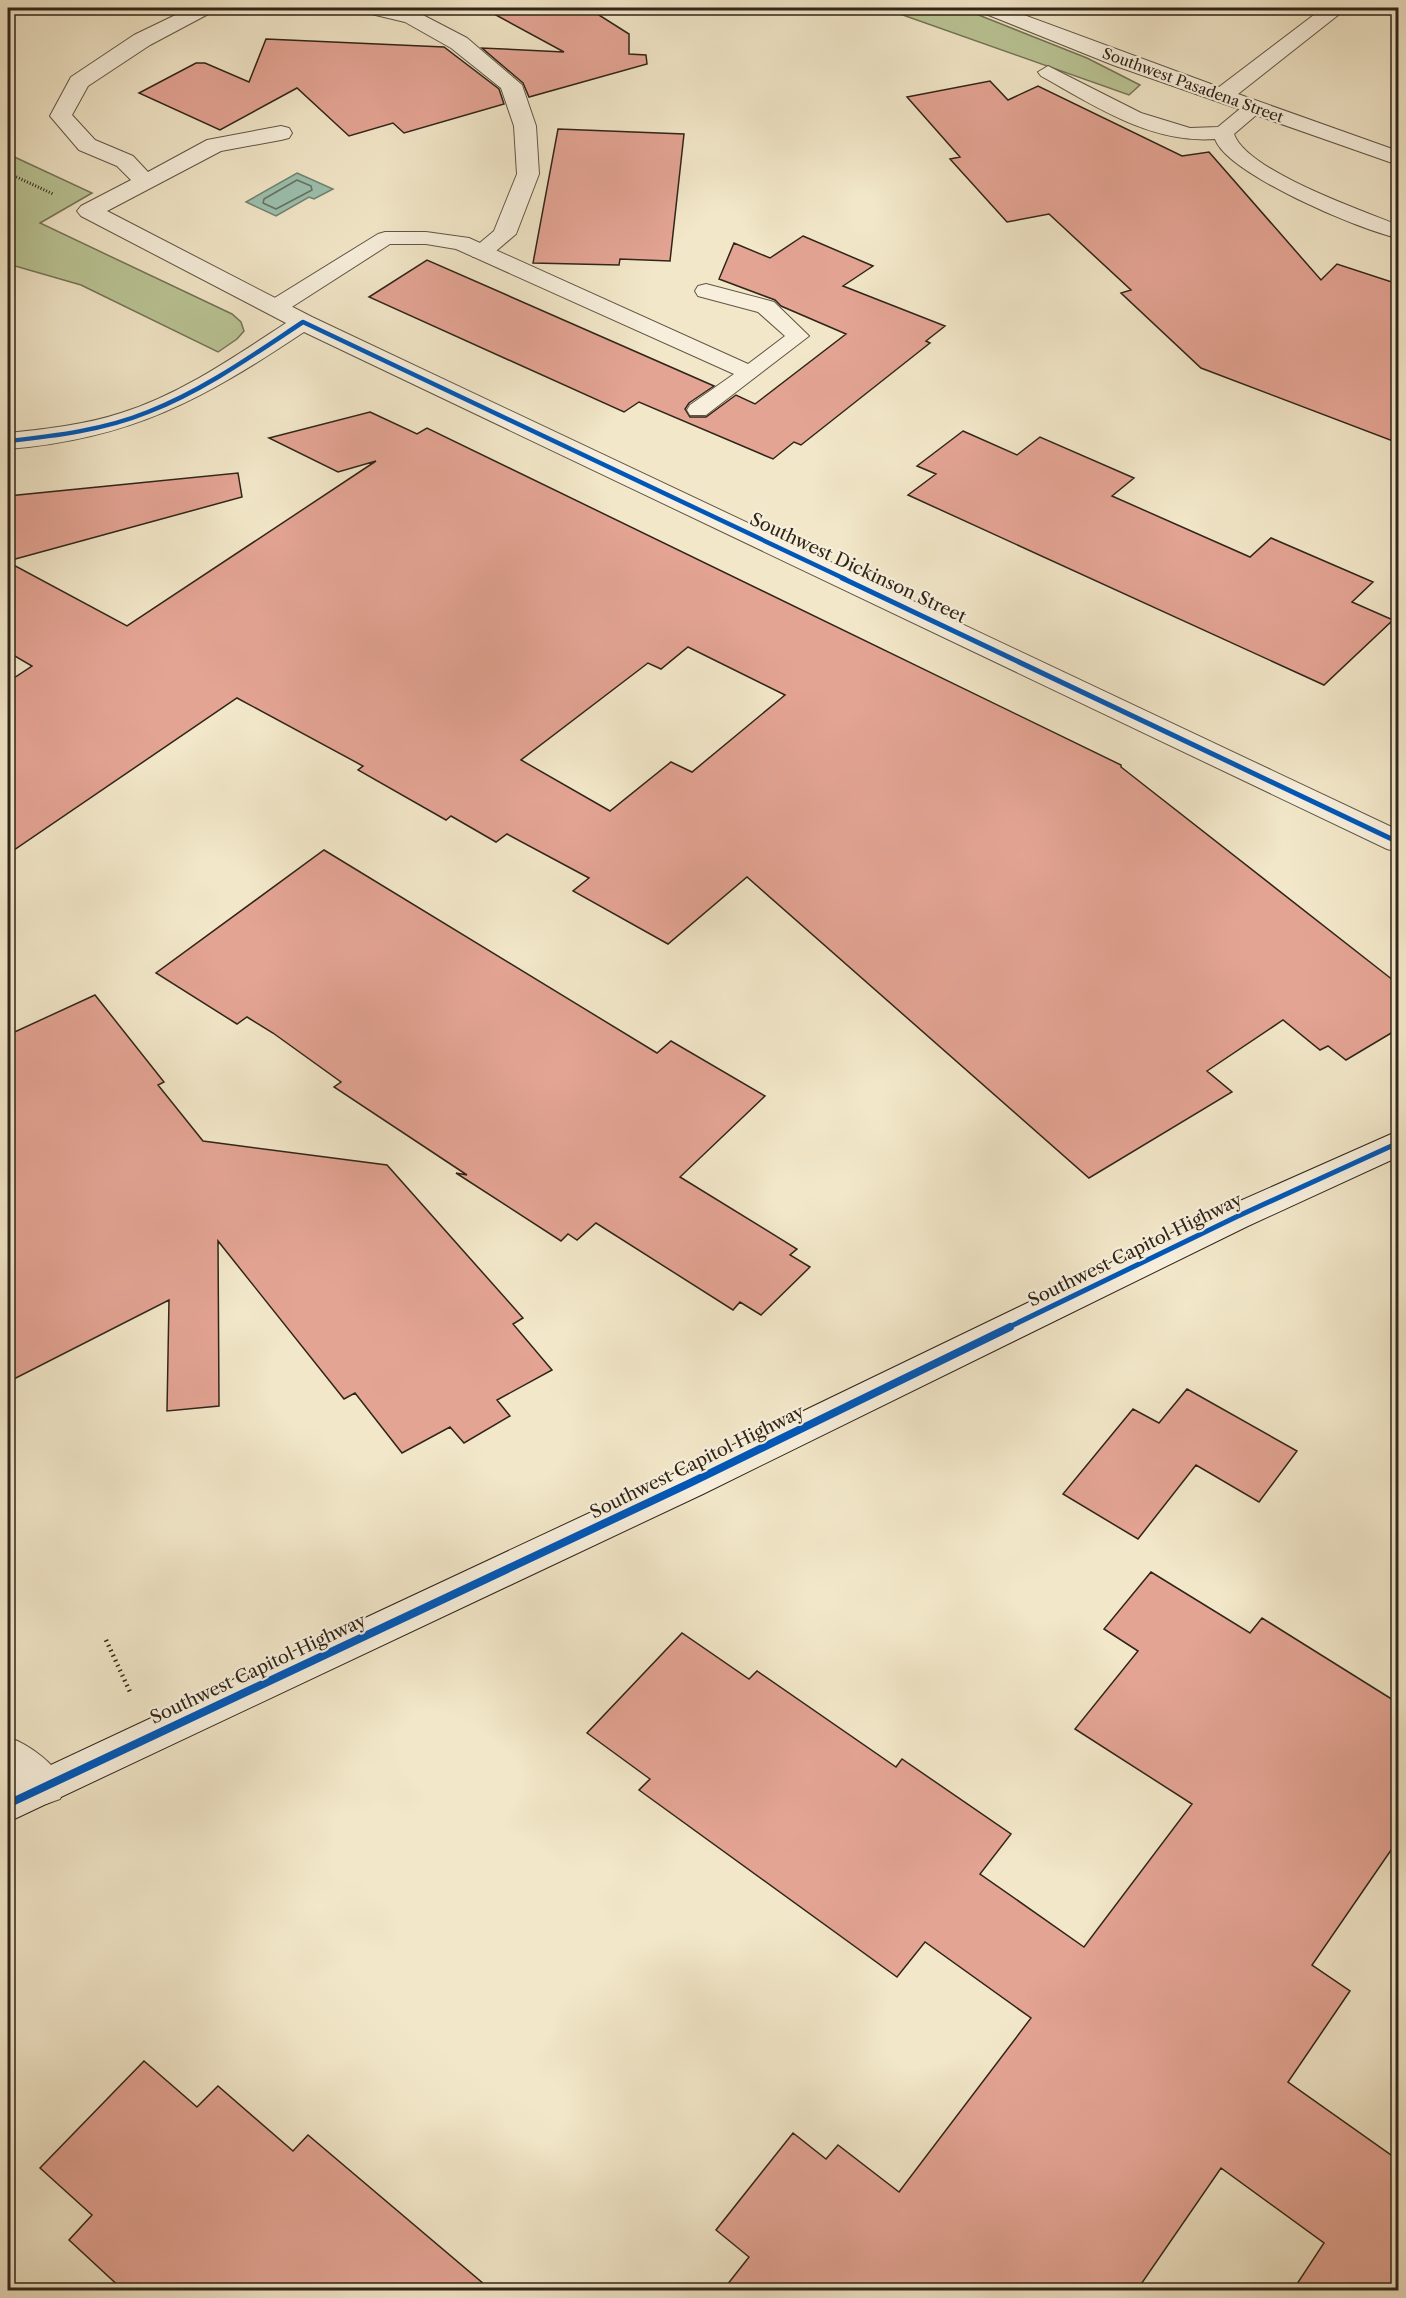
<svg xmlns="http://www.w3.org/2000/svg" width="1406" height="2298" viewBox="0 0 1406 2298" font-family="'Libre Caslon Text',serif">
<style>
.green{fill:#bac596;stroke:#747557;stroke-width:1.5}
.water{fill:#9cc1af;stroke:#708373;stroke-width:1.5}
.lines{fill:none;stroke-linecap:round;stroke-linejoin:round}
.shore{stroke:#667364;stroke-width:1.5}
.building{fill:#e4a494;stroke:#2f2518;stroke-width:1.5;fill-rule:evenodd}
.service-casing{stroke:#605644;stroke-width:2}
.minor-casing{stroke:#605644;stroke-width:2}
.secondary-casing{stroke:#2f2518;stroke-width:2}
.path-far1{stroke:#2f2518;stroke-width:3;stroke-dasharray:1 2;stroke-linecap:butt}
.path{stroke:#2f2518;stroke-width:4.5;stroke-dasharray:1.5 4;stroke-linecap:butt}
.service{fill:#f7efdc;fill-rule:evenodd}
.minor{fill:#f7efdc;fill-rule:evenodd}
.secondary{fill:#f7efdc;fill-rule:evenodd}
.cycleway-far2-casing{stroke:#f7efdc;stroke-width:8}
.cycleway-far1-casing{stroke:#f7efdc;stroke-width:9}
.cycleway-casing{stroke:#f7efdc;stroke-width:11}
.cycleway-far2{stroke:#0057b8;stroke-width:4.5}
.cycleway-far1{stroke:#0057b8;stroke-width:5}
.cycleway{stroke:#0057b8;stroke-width:8}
.labels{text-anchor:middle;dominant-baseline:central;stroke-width:4.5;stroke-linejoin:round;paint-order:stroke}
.far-street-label{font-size:15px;fill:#2f2518;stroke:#f7efdc}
.street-label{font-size:18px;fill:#2f2518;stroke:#f7efdc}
</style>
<rect width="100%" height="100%" fill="#f2e7c9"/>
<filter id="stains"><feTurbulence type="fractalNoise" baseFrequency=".00333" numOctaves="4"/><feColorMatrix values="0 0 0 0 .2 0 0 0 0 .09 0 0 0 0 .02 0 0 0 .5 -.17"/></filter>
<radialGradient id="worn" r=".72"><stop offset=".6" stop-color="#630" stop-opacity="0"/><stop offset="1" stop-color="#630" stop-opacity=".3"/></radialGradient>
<path class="green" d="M883,8H961L1087,58L1140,85L1129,95Z
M8,154L92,193L40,223L232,314L241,322L244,331L237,339L218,352L81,285L8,264Z"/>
<path class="water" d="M297,173L333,189L314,199L309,197L276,216L246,202Z"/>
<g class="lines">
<path class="shore" d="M297,180L311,186L312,190L276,209L263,203L264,199Z"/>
</g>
<path class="building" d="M483,8H588L629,34V54L646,55L647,64L529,97L523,83L482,48L564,52Z
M266,39L444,47L499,89L504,104L404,133L393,123L349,136L297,88L220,130L139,93L196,63H205L249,82Z
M990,81L1008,100L1038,86L1182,156L1209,152L1321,280L1337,264L1398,284V443L1201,368L1121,293L1131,290L1049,214L1007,222L950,159L960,157L907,97Z
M558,129L684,134L670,261L620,259L619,265L533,263Z
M803,236L873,266L843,286L945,326L926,341L930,343L801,445L794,442L773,459L639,402L624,412L369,297L427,260L714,386L689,403L685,409L690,417H706L736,395L755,404L846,334L781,306L775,300L719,279L734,243L770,258Z
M370,412L417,434L427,428L1121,765V767L1398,984V1029L1346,1060L1328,1046L1320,1050L1283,1020L1207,1071L1232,1092L1089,1178L747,877L668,944L573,891L589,878L507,834L496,842L451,816L446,820L358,770L363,766L237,698L8,854V682L32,666L8,652V562L127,626L376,461L338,472L269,438ZM688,647L785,695L692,772L671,762L610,811L521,760L648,663L661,669Z
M963,431L1017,455L1040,437L1134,478L1112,496L1250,557L1271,538L1373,582L1352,602L1393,620L1324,685L908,495L936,474L917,466Z
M238,473L242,497L8,561V496Z
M324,850L657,1053L671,1041L765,1096L680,1177L797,1249L790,1255L810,1267L761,1315L740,1302L733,1310L596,1223L577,1240L568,1234L561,1241L456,1173L467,1175L334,1087L341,1082L273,1033L247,1017L237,1024L156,973Z
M95,995L164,1082L158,1085L203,1141L387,1165L523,1318L513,1324L552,1370L497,1400L510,1416L464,1443L450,1427L402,1453L355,1393L344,1399L218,1241L219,1406L167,1411L169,1300L8,1382V1035Z
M1187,1389L1297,1451L1259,1502L1196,1465L1138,1539L1063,1494L1133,1409L1159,1423Z
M1151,1572L1250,1633L1262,1618L1398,1703V1840L1312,1965L1350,1991L1288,2082L1398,2160V2290H1293L1324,2243L1221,2168L1137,2290H723L749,2257L716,2230L793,2133L826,2159L838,2145L899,2192L1031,2018L925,1942L897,1977L639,1790L650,1779L587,1733L682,1633L749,1679L757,1671L896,1767L902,1759L1011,1834L980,1874L1084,1947L1192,1804L1075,1729L1138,1651L1104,1629Z
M144,2061L197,2107L218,2086L293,2151L308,2135L491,2290H123L69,2240L92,2215L40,2168Z"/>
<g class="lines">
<g class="service-casing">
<path id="service" d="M1048,66L1141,113L1190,128L1218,127L1247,103H1261L1264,107L1261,111L1234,134C1247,171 1361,210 1398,225V238C1362,231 1227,174 1215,139C1151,144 1095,106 1041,76L1038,72Z
M385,232H426L469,238L748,364L785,336L758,312L698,296L695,291L698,286L706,284L774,302L809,336L706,415H690L687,410L690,405L734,374L456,249L426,244H390L284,312H268L265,307L268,302L378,234Z"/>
</g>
<g class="minor-casing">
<path id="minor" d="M190,8H215L212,12L150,45L88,86L72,115L95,140L133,156L148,172L207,140L281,126L289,128L292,133L289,138L281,140L221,151L107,211L312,317L1398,830V852L1387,849L304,332C203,399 132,439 8,449V433C46,429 84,425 121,413C181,394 234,357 286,323L81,216L77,211L81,206L131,180L117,166L79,150L50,116L71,77L134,35Z
M360,8H397L419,13L467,38L522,85L536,126L539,174L516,234L489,257H473L469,252L494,231L517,174L514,126L501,88L451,48L405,22L363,12Z
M978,8H1005L1219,87L1323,8H1345L1342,12L1238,94L1398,151V165L1113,65L981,12Z
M8,1737C30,1745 56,1764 66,1786L60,1799L46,1804L32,1799L8,1778Z"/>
</g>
<g class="secondary-casing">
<path id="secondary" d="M1398,1131V1157L1248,1226L703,1494L8,1822V1785L677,1472L1224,1208Z"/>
</g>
<path class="path-far1" d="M8,173L53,194"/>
<path class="path" d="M106,1640L131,1694"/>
<use href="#service" class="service"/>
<use href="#minor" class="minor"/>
<use href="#secondary" class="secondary"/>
<g class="cycleway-far2-casing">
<path id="cycleway-far2" d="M8,441C55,436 104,430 148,412C204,390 253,355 303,322L845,579"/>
</g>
<g class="cycleway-far1-casing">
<path id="cycleway-far1" d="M842,578L1398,842
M1007,1328L1236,1217L1398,1143"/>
</g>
<g class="cycleway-casing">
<path id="cycleway" d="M8,1804L690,1483L1010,1327"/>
</g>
<use href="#cycleway-far2" class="cycleway-far2"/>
<use href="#cycleway-far1" class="cycleway-far1"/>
<use href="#cycleway" class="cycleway"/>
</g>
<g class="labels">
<g class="far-street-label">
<text transform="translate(1193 85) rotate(20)">Southwest Pasadena Street</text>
</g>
<g class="street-label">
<text transform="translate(858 568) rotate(25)">Southwest Dickinson Street</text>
<text transform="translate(1135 1250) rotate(-26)">Southwest Capitol Highway</text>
<text transform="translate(697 1462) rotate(-26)">Southwest Capitol Highway</text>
<text transform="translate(258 1669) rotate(-25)">Southwest Capitol Highway</text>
</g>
</g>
<rect width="1406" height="2298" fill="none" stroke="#f2e7c9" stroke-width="30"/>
<rect x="9" y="9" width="1388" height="2280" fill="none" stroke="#2f2518" stroke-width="3"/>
<rect x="15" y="15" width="1376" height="2268" fill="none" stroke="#2f2518" stroke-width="1.5"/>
<rect width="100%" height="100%" filter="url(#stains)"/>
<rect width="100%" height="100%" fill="url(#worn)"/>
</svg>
